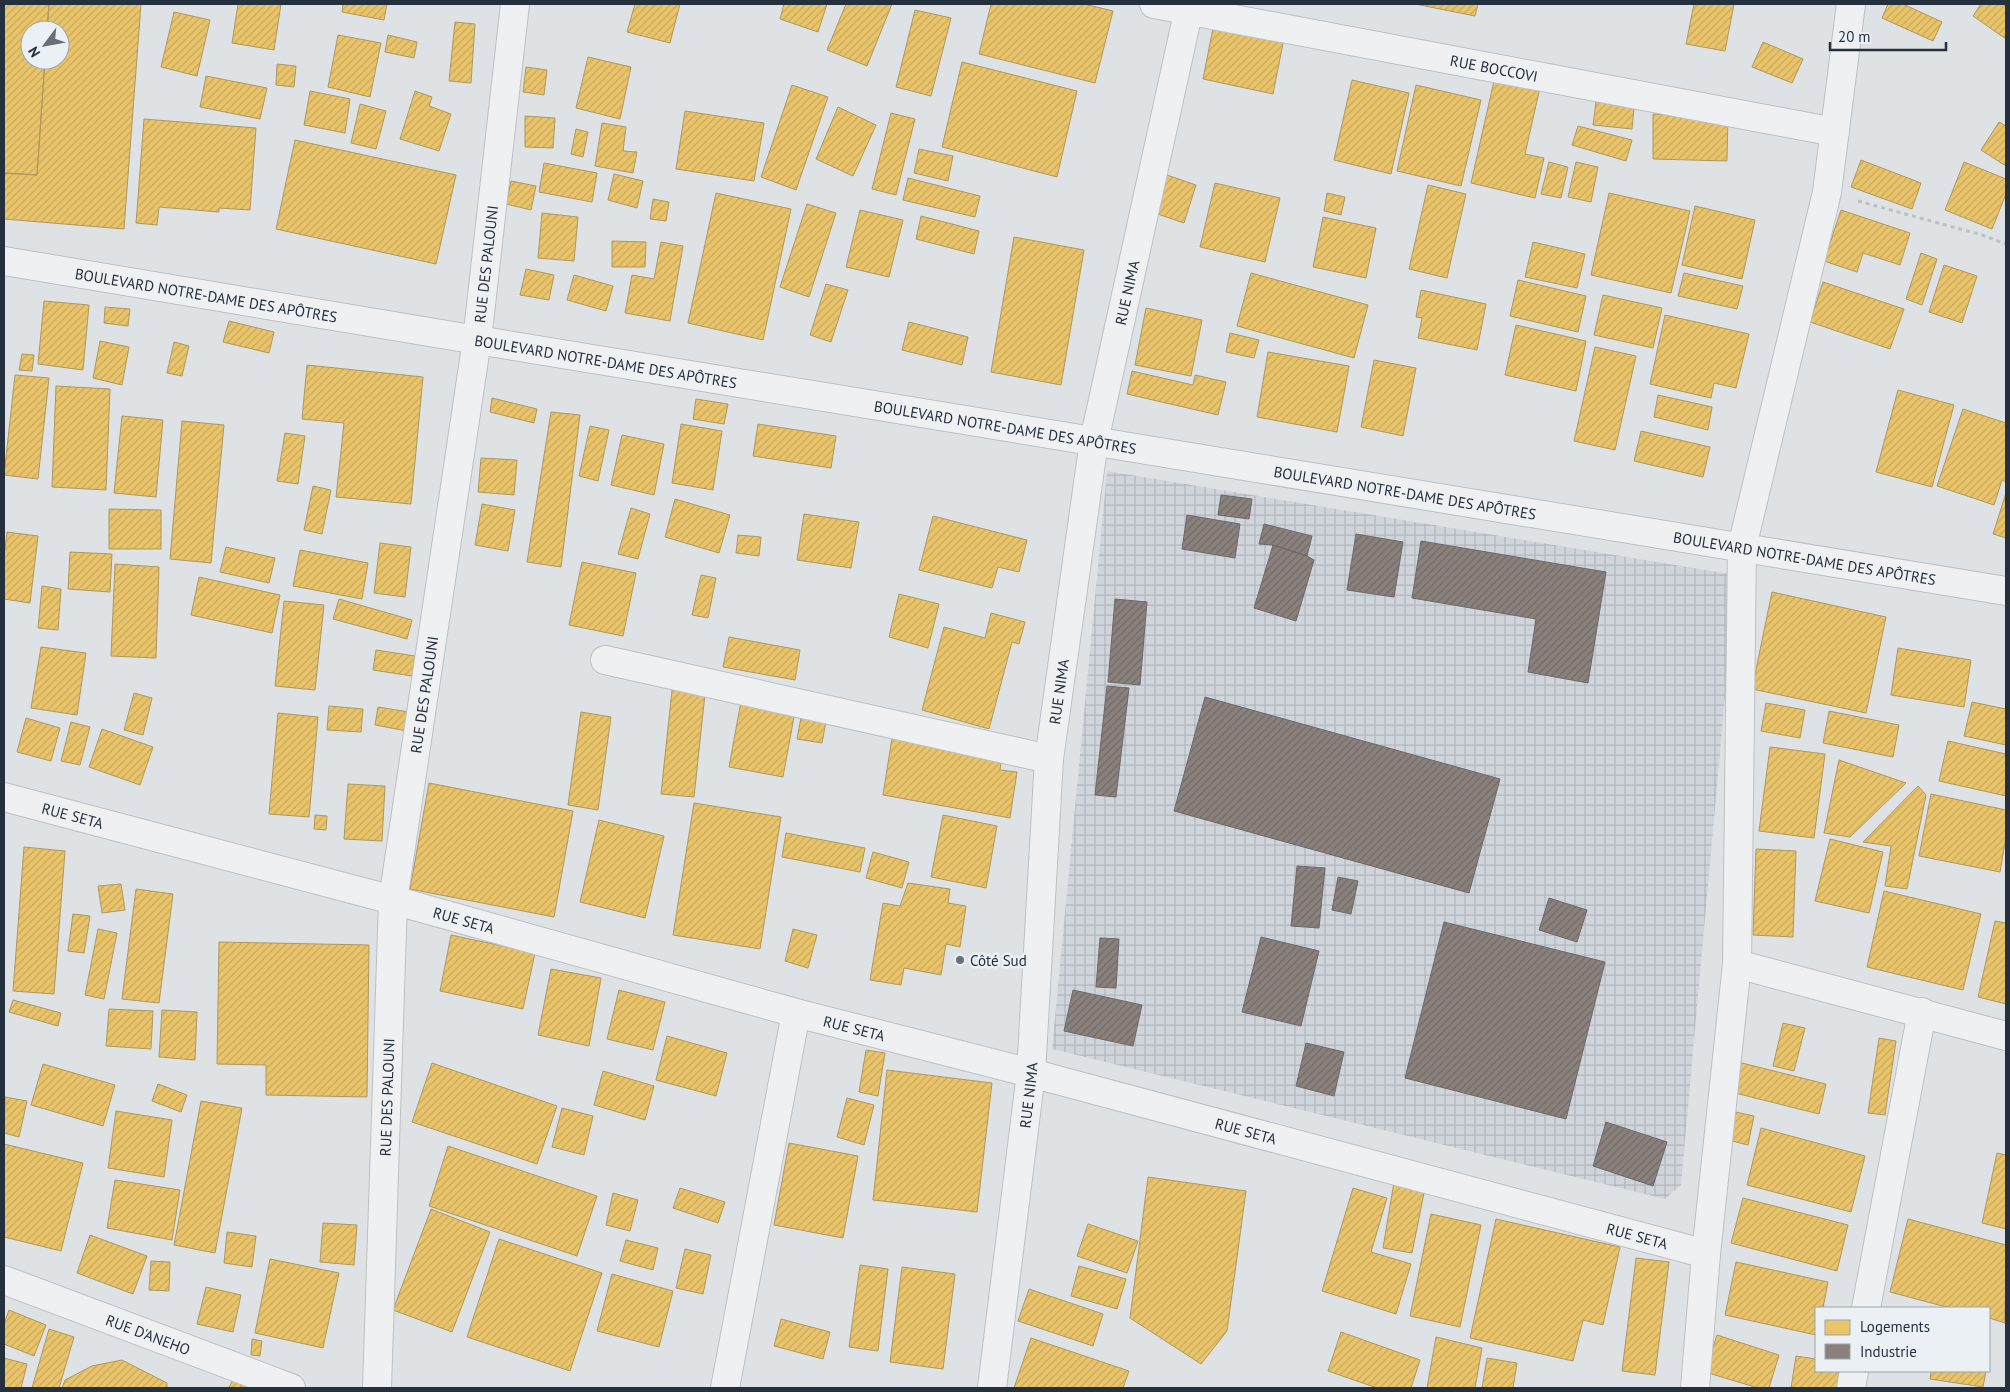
<svg xmlns="http://www.w3.org/2000/svg" width="2010" height="1392" viewBox="0 0 2010 1392" font-family="'PT Sans',sans-serif">
<style>
.industrial{fill:url(#industrial-grid)}
.homes{fill:url(#homes-hatch);stroke:#ae985d}
.industry{fill:url(#industry-hatch);stroke:#6c696a}
.lines{fill:none;stroke-linecap:round;stroke-linejoin:round}
.minor-casing{stroke:#bdc0c3;stroke-width:30}
.tertiary-casing{stroke:#bdc0c3;stroke-width:30}
.path{stroke:#bdc0c4;stroke-width:3;stroke-dasharray:4 4;stroke-linecap:butt}
.minor{stroke:#eef0f2;stroke-width:28}
.tertiary{stroke:#eef0f2;stroke-width:28}
.poi-dot{fill:#666e79;stroke:#ebf0f5;stroke-width:2}
.labels{text-anchor:middle;dominant-baseline:central;stroke-width:5;stroke-linejoin:round;paint-order:stroke}
.street-label{font-size:15px;fill:#25303f;stroke:#ebf0f5}
.poi-label{font-size:15px;fill:#25303f;stroke:#ebf0f5;text-anchor:start}
</style>
<defs>
<pattern id="industrial-grid" width="8" height="8" patternUnits="userSpaceOnUse" patternTransform="scale(1.25)"><rect width="8" height="8" fill="#d0d5dc"/><path d="M0 4h8M4 0v8" fill="none" stroke="#b2b7be"/></pattern>
<pattern id="homes-hatch" width="6" height="6" patternUnits="userSpaceOnUse" patternTransform="scale(1.25)"><rect width="6" height="6" fill="#e9c46a"/><path d="M-1 1l2-2M0 6l6-6M5 7l2-2" fill="none" stroke="#c8a95d"/></pattern>
<pattern id="industry-hatch" width="6" height="6" patternUnits="userSpaceOnUse" patternTransform="scale(1.25)"><rect width="6" height="6" fill="#8a817c"/><path d="M-1 1l2-2M0 6l6-6M5 7l2-2" fill="none" stroke="#716a67"/></pattern>
</defs>
<rect width="100%" height="100%" fill="#dfe2e5"/>
<path class="industrial" d="M1107,471L1736,575L1681,1185L1665,1199L1052,1049Z"/>
<path class="homes" d="M4,4H49L47,30H30V60H45L37,175L4,173Z
M49,4H141L124,229L4,219V173L37,175L45,60H60V30H47Z
M238,4H281L274,50L232,43Z
M343,4H387L384,20L342,12Z
M635,4H680L670,43L627,32Z
M784,4H827L818,32L780,19Z
M846,4H892L867,66L827,50Z
M991,4H1084L1113,11L1095,83L979,54Z
M1415,4H1478L1475,16Z
M1694,4H1734L1725,51L1686,44Z
M1888,4H1903L1942,22L1933,41L1882,18Z
M1981,4H2006V39L1973,16Z
M915,10L951,18L931,96L896,87Z
M174,12L210,20L197,76L161,67Z
M455,22L475,24L471,83L449,81Z
M1214,23L1284,38L1273,94L1203,79Z
M338,35L381,43L370,97L328,87Z
M388,35L417,42L414,58L385,52Z
M1763,42L1803,59L1792,83L1752,67Z
M588,57L631,67L620,119L576,108Z
M962,62L1077,91L1057,177L942,147Z
M277,64L296,66L294,87L276,85Z
M526,67L547,70L544,95L523,92Z
M1496,72L1541,83L1525,154L1544,158L1535,198L1471,183Z
M206,76L267,88L260,119L200,107Z
M1352,80L1409,93L1391,174L1334,160Z
M792,85L828,97L796,190L761,177Z
M1416,85L1481,100L1461,186L1397,171Z
M310,91L350,99L345,133L304,125Z
M415,91L432,97L429,106L451,114L439,151L400,139Z
M1597,93L1635,98L1632,129L1593,125Z
M360,104L386,111L376,149L351,143Z
M838,107L876,125L853,176L816,159Z
M685,111L764,123L754,181L676,169Z
M891,113L915,119L896,195L872,189Z
M1653,114L1728,116L1727,161L1653,159Z
M525,116L555,118L553,148L525,147Z
M144,119L256,128L250,210L219,208V212L159,207L157,225L136,223Z
M1999,122L2006,126V166L1981,150Z
M602,123L626,127L623,151L637,152L633,173L595,166Z
M1578,126L1632,140L1626,161L1572,145Z
M576,129L588,132L583,157L571,154Z
M295,140L456,175L436,264L276,229Z
M919,149L953,156L948,181L914,173Z
M1861,160L1921,183L1912,209L1851,187Z
M1549,162L1568,167L1561,198L1541,194Z
M1576,162L1598,167L1591,202L1568,197Z
M1964,162L2006,179V194L1992,229L1945,210Z
M544,163L597,173L592,202L539,192Z
M1161,173L1196,185L1184,223L1149,211Z
M614,174L643,181L637,208L608,200Z
M908,178L980,196L975,217L903,200Z
M511,181L536,186L531,210L506,204Z
M1215,183L1280,198L1265,262L1200,247Z
M1428,185L1466,194L1447,278L1409,269Z
M716,193L791,209L763,340L688,323Z
M1327,193L1345,197L1341,215L1324,211Z
M1609,193L1690,211L1671,293L1591,275Z
M653,199L669,202L666,221L650,219Z
M807,204L836,213L809,297L780,287Z
M1695,206L1755,220L1742,279L1682,265Z
M860,210L903,220L889,277L846,267Z
M1841,210L1910,233L1900,265L1863,253L1857,272L1824,261Z
M542,213L578,217L574,261L538,258Z
M921,216L979,231L974,254L916,239Z
M1323,217L1376,228L1366,278L1313,267Z
M1014,237L1084,250L1061,385L991,372Z
M612,241L646,242L645,267H612Z
M661,242L683,246L670,321L625,313L632,275L654,279Z
M1533,242L1585,254L1577,288L1525,277Z
M1921,253L1937,259L1922,305L1906,299Z
M1944,265L1977,276L1962,323L1929,312Z
M526,269L554,275L549,300L520,295Z
M1251,273L1368,305L1354,358L1237,326Z
M1684,273L1743,286L1737,309L1678,296Z
M574,275L613,286L606,311L567,300Z
M1518,280L1586,296L1578,332L1510,316Z
M1823,282L1904,309L1890,349L1810,322Z
M826,284L848,290L831,342L810,335Z
M1421,290L1486,304L1477,350L1418,338L1422,318L1416,317Z
M1603,295L1662,308L1653,348L1594,335Z
M44,301L89,305L83,370L38,364Z
M105,307L130,309L128,326L104,323Z
M1146,308L1202,320L1191,376L1135,365Z
M1665,315L1749,334L1736,388L1714,383L1711,398L1650,384Z
M229,321L274,332L269,353L223,342Z
M909,322L968,337L962,365L902,350Z
M1516,325L1586,341L1576,391L1505,375Z
M1230,333L1259,340L1254,358L1226,352Z
M100,341L129,347L122,385L93,378Z
M174,342L189,346L182,376L167,373Z
M1595,347L1636,356L1615,450L1574,441Z
M1268,352L1349,366L1337,432L1257,417Z
M22,354L34,355L32,371L19,370Z
M1374,360L1416,368L1403,436L1361,427Z
M307,365L423,377L411,504L336,497L344,423L302,419Z
M1132,371L1193,385L1195,375L1226,382L1218,415L1127,394Z
M15,375L49,378L38,479L4,475Z
M56,386L110,389L106,490L52,487Z
M1898,390L1954,405L1932,487L1876,472Z
M1658,395L1712,407L1708,430L1654,417Z
M492,398L537,409L534,423L490,412Z
M696,399L728,404L724,424L693,419Z
M1963,409L2006,423V482L2002,480L1994,505L1937,486Z
M551,412L580,415L561,567L527,562Z
M122,416L163,420L156,497L114,493Z
M182,421L224,425L211,563L170,559Z
M681,424L722,431L713,490L672,483Z
M758,424L836,436L831,468L753,456Z
M590,426L609,430L598,481L579,476Z
M1641,431L1710,447L1703,477L1634,461Z
M285,433L305,436L298,484L277,481Z
M622,435L664,444L654,495L611,485Z
M481,458L517,460L514,495L478,492Z
M313,486L331,490L322,534L304,530Z
M2006,493V538L1993,534Z
M675,499L730,515L719,553L665,537Z
M482,504L515,510L508,551L475,545Z
M631,508L650,514L638,559L618,554Z
M109,509L161,510V549H109Z
M804,514L859,522L851,568L797,560Z
M933,516L1027,540L1019,572L998,567L992,588L919,570Z
M7,532L38,536L30,603L4,599V558Z
M738,535L761,537L759,556L736,553Z
M380,543L411,547L405,597L374,593Z
M226,547L275,558L269,583L220,572Z
M300,550L368,563L362,599L293,586Z
M70,552L112,554L110,592L68,589Z
M582,562L636,573L623,636L569,625Z
M115,564L159,567L156,658L111,656Z
M701,575L716,578L708,618L692,615Z
M199,577L280,595L272,633L191,615Z
M42,586L61,589L58,630L38,628Z
M1772,592L1886,617L1866,713L1752,689Z
M899,594L939,604L928,648L889,637Z
M339,599L412,620L407,639L333,619Z
M284,601L324,605L315,690L275,686Z
M991,613L1025,622L1019,644L1012,642L989,729L922,710L944,627L985,638Z
M729,637L800,650L795,680L723,667Z
M41,647L86,653L77,715L31,708Z
M1898,648L1971,660L1964,707L1891,695Z
M376,650L415,656L412,676L373,670Z
M672,690L705,694L694,797L661,794Z
M134,693L152,698L143,735L124,730Z
M742,696L796,706L783,777L729,767Z
M1972,702L2006,709V745L1964,736Z
M1766,703L1805,710L1800,738L1761,731Z
M329,706L363,709L361,732L327,730Z
M378,707L409,712L407,731L375,725Z
M1829,711L1899,725L1893,757L1823,743Z
M581,712L611,717L598,810L568,805Z
M802,712L827,716L822,743L797,739Z
M278,713L318,717L309,817L269,814Z
M26,718L60,728L51,761L17,752Z
M71,722L90,727L80,765L61,761Z
M102,729L153,747L140,785L89,767Z
M892,738L1002,757L1000,770L1017,772L1010,818L883,795Z
M1948,741L2006,754V796L1939,781Z
M1770,747L1825,754L1814,838L1759,831Z
M1839,760L1906,783L1850,837L1824,833Z
M429,783L573,811L554,917L410,889Z
M348,784L385,786L382,841L344,839Z
M1918,786L1926,795L1907,889L1885,886L1891,846L1863,842Z
M1931,794L2006,810V837L2000,872L1919,856Z
M694,803L781,817L760,949L673,935Z
M315,815L327,816L326,830L314,829Z
M943,815L997,826L986,888L931,877Z
M599,820L664,836L645,918L580,902Z
M786,833L865,848L860,872L782,857Z
M1830,839L1883,852L1869,913L1815,901Z
M24,847L65,851L54,994L13,991Z
M1756,849L1796,851L1793,937L1753,935Z
M873,852L909,862L902,888L866,878Z
M908,883L950,889L948,903L966,906L960,947L946,944L941,975L904,968L901,985L870,980L883,903L900,906Z
M121,884L125,910L102,913L98,886Z
M136,889L173,894L159,1003L122,999Z
M1884,891L1981,914L1963,990L1867,967Z
M73,914L90,916L84,953L68,951Z
M1995,921L2006,923V1004L1978,997Z
M98,929L117,933L104,999L85,995Z
M793,929L817,935L808,968L785,961Z
M451,935L535,953L523,1009L440,991Z
M219,942L369,945L367,1097L266,1095V1065L217,1064Z
M551,969L601,978L589,1046L538,1035Z
M619,990L665,1002L653,1050L607,1039Z
M13,1000L61,1013L58,1026L9,1012Z
M109,1009L153,1011L151,1049L106,1046Z
M162,1010L197,1012L195,1060L159,1057Z
M1783,1023L1805,1028L1794,1071L1773,1066Z
M667,1036L727,1053L716,1096L656,1080Z
M1879,1038L1896,1041L1885,1115L1868,1113Z
M866,1050L885,1053L878,1096L859,1092Z
M1738,1062L1826,1084L1819,1114L1731,1092Z
M432,1063L557,1106L537,1164L412,1122Z
M43,1064L115,1085L103,1126L31,1105Z
M887,1070L992,1083L977,1212L873,1200Z
M603,1071L654,1086L645,1120L594,1105Z
M158,1084L187,1095L181,1112L152,1101Z
M5,1097L27,1101L19,1137L4,1133Z
M847,1098L874,1105L864,1145L837,1137Z
M201,1101L242,1108L215,1253L174,1245Z
M562,1108L593,1116L584,1155L552,1147Z
M116,1111L172,1120L164,1177L108,1168Z
M1731,1111L1754,1116L1748,1145L1724,1139Z
M1761,1128L1865,1156L1851,1212L1747,1185Z
M789,1143L858,1156L843,1238L774,1225Z
M4,1144L83,1163L61,1251L4,1237Z
M448,1146L597,1196L577,1256L429,1206Z
M1997,1153L2006,1155V1229L1982,1223Z
M1148,1177L1246,1191L1227,1331L1201,1364L1130,1318Z
M115,1180L180,1190L172,1240L107,1228Z
M1394,1182L1425,1188L1412,1253L1383,1248Z
M680,1188L725,1202L718,1223L673,1208Z
M1353,1188L1387,1198L1371,1252L1411,1264L1396,1314L1322,1291Z
M613,1193L638,1200L630,1231L606,1225Z
M1743,1198L1848,1225L1837,1271L1731,1243Z
M431,1209L490,1232L452,1332L393,1310Z
M1431,1214L1481,1225L1460,1327L1410,1316Z
M1496,1219L1620,1247L1603,1325L1583,1320L1573,1361L1470,1338Z
M1908,1219L2006,1245L2005,1323L1989,1318V1308H1950L1890,1292Z
M323,1223L357,1225L354,1265L320,1262Z
M1088,1224L1138,1241L1127,1273L1077,1256Z
M227,1232L256,1236L252,1267L224,1263Z
M90,1235L147,1256L133,1294L77,1273Z
M499,1239L602,1273L570,1371L467,1337Z
M626,1240L658,1248L653,1270L620,1261Z
M685,1249L711,1255L703,1294L676,1288Z
M1636,1258L1669,1262L1655,1375L1622,1371Z
M270,1259L339,1273L323,1348L255,1333Z
M151,1261L170,1262L169,1291L149,1290Z
M1736,1262L1828,1282L1823,1308H1816V1335L1725,1315Z
M860,1265L888,1269L878,1351L849,1347Z
M1079,1266L1126,1279L1117,1309L1071,1296Z
M902,1267L955,1274L943,1369L890,1362Z
M612,1274L673,1291L659,1347L597,1331Z
M206,1287L241,1295L233,1332L197,1324Z
M1029,1289L1103,1314L1093,1346L1018,1321Z
M9,1310L46,1325L34,1356L4,1344V1324Z
M781,1319L830,1332L823,1359L774,1346Z
M49,1329L74,1337L59,1388H32Z
M1341,1332L1420,1360L1411,1388H1377L1328,1371Z
M1717,1335L1779,1355L1769,1388H1758L1705,1372Z
M1436,1337L1482,1348L1475,1388H1427Z
M1031,1338L1129,1371L1123,1388H1014Z
M252,1339L262,1341L260,1356L251,1355Z
M1796,1356L1816,1359V1371H1839L1837,1388H1791Z
M4,1358L27,1364L21,1388H4Z
M1487,1358L1517,1363L1513,1388H1482Z
M122,1360L167,1383V1388H62L65,1380L92,1366Z
M1931,1371H1986L1983,1387L1930,1379Z
M234,1376L260,1388H229Z"/>
<path class="industry" d="M1221,495L1252,499L1249,519L1218,515Z
M1187,515L1240,524L1235,558L1182,549Z
M1264,524L1312,536L1307,556L1273,545L1259,544Z
M1356,534L1403,542L1394,597L1347,590Z
M1421,541L1606,572L1588,683L1528,672L1536,619L1412,598Z
M1273,545L1307,556L1314,560L1296,621L1254,608Z
M1115,599L1147,602L1140,685L1108,682Z
M1107,686L1129,688L1116,797L1095,795Z
M1205,697L1500,779L1469,893L1174,811Z
M1297,866L1325,868L1319,928L1291,926Z
M1338,877L1358,881L1351,914L1332,910Z
M1549,898L1587,910L1577,942L1539,930Z
M1444,922L1605,962L1566,1119L1405,1078Z
M1261,937L1319,951L1301,1026L1242,1012Z
M1100,938L1119,939L1116,988L1096,987Z
M1073,990L1142,1005L1133,1046L1064,1031Z
M1306,1043L1344,1052L1334,1096L1296,1086Z
M1606,1122L1667,1142L1653,1186L1593,1166Z"/>
<g class="lines">
<g class="minor-casing">
<g id="minor">
<path id="s1" d="M1154,4L1835,132"/>
<path d="M605,660L1049,759"/>
<path id="s2" d="M4,797L393,900L796,1013L1031,1073L1706,1254"/>
<path d="M1737,964L2006,1036"/>
<path id="s3" d="M4,1280L291,1388"/>
<path d="M1866,1308L1922,1012"/>
<path id="s4" d="M377,1388L393,900L477,340L515,4"/>
<path d="M725,1388L796,1013"/>
<path id="s5" d="M992,1388L1031,1073L1049,759L1094,441L1190,4"/>
<path d="M1695,1388L1706,1254L1737,964L1742,547L1827,192L1851,4"/>
<path d="M1851,1388L1854,1371"/>
</g>
</g>
<g class="tertiary-casing">
<g id="tertiary">
<path id="s6" d="M4,261L477,340L2006,591"/>
</g>
</g>
<path class="path" d="M1858,201L1982,235L2006,244"/>
<use href="#minor" class="minor"/>
<use href="#tertiary" class="tertiary"/>
</g>
<circle class="poi-dot" cx="960" cy="960" r="5"/>
<g class="labels">
<g class="street-label">
<text stroke="none"><textPath href="#s1" startOffset="346">RUE BOCCOVI</textPath></text>
<text stroke="none"><textPath href="#s4" startOffset="1131">RUE DES PALOUNI</textPath></text>
<text stroke="none"><textPath href="#s5" startOffset="1105">RUE NIMA</textPath></text>
<text stroke="none"><textPath href="#s6" startOffset="205">BOULEVARD NOTRE-DAME DES APÔTRES</textPath></text>
<text stroke="none"><textPath href="#s6" startOffset="610">BOULEVARD NOTRE-DAME DES APÔTRES</textPath></text>
<text stroke="none"><textPath href="#s6" startOffset="1015">BOULEVARD NOTRE-DAME DES APÔTRES</textPath></text>
<text stroke="none"><textPath href="#s6" startOffset="1420">BOULEVARD NOTRE-DAME DES APÔTRES</textPath></text>
<text stroke="none"><textPath href="#s6" startOffset="1825">BOULEVARD NOTRE-DAME DES APÔTRES</textPath></text>
<text stroke="none"><textPath href="#s5" startOffset="700">RUE NIMA</textPath></text>
<text stroke="none"><textPath href="#s4" startOffset="696">RUE DES PALOUNI</textPath></text>
<text stroke="none"><textPath href="#s2" startOffset="71">RUE SETA</textPath></text>
<text stroke="none"><textPath href="#s2" startOffset="476">RUE SETA</textPath></text>
<text stroke="none"><textPath href="#s2" startOffset="881">RUE SETA</textPath></text>
<text stroke="none"><textPath href="#s5" startOffset="295">RUE NIMA</textPath></text>
<text stroke="none"><textPath href="#s4" startOffset="291">RUE DES PALOUNI</textPath></text>
<text stroke="none"><textPath href="#s2" startOffset="1286">RUE SETA</textPath></text>
<text stroke="none"><textPath href="#s2" startOffset="1691">RUE SETA</textPath></text>
<text stroke="none"><textPath href="#s3" startOffset="154">RUE D'ANEHO</textPath></text>
</g>
<g class="poi-label">
<text x="970" y="960">Côté Sud</text>
</g>
</g>
<rect width="2010" height="1392" fill="none" stroke="#25303f" stroke-width="10"/>
<rect x="1815" y="1307" width="175" height="65" fill="#ebf0f5" stroke="#9ca3ac"/>
<rect x="1825" y="1320" width="25" height="15" fill="#e9c46a" stroke="#9ca3ac"/>
<text x="1860" y="1332" font-size="15" fill="#25303f">Logements</text>
<rect x="1825" y="1344" width="25" height="15" fill="#8a817c" stroke="#9ca3ac"/>
<text x="1860" y="1357" font-size="15" fill="#25303f">Industrie</text>
<g transform="translate(45 45) rotate(238)"><circle r="24" fill="#ebf0f5" stroke="#9ca3ac"/>
<path d="M0-4L9 19L0 12L-9 19Z" fill="#666e79"/>
<text y="-8" font-size="14" font-weight="bold" text-anchor="middle" fill="#25303f">N</text>
</g>
<path d="M1830 42v8h116v-8" fill="none" stroke="#25303f" stroke-width="2.5"/>
<text x="1838" y="42" font-size="15" fill="#25303f" stroke="#ebf0f5" stroke-width="4" paint-order="stroke">20 m</text>
</svg>
